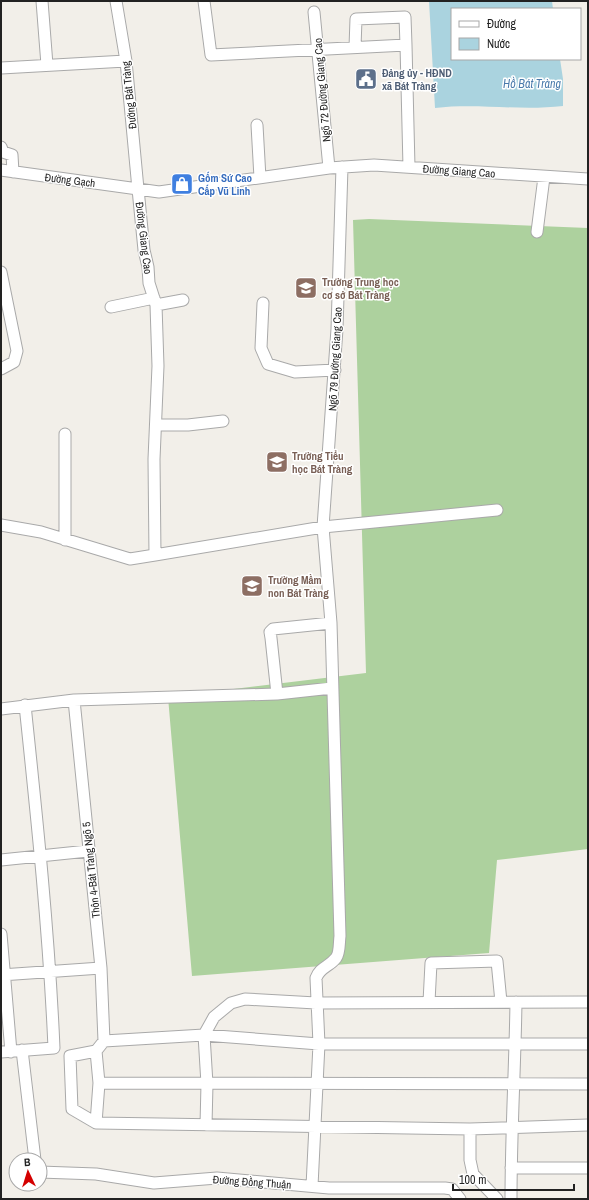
<svg xmlns="http://www.w3.org/2000/svg" width="589" height="1200" viewBox="0 0 589 1200" font-family="'Archivo Narrow',sans-serif">
<style>
.forest{fill:#add19e}
.water{fill:#aad3df}
.lines{fill:none;stroke-linecap:round;stroke-linejoin:round}
.minor-casing{stroke:#a9a9a9;stroke-width:13}
.minor{stroke:#fff;stroke-width:11}
.labels{text-anchor:middle;dominant-baseline:central;stroke-width:3;stroke-linejoin:round;paint-order:stroke}
.service-label{font-size:11px;font-weight:bold;fill:#4e5e75;stroke:#fff;text-anchor:start}
.street-label{font-size:11px;fill:#222;stroke:#fff}
.shop-label{font-size:11px;font-weight:bold;fill:#366cbe;stroke:#fff;text-anchor:start}
.education-label{font-size:11px;font-weight:bold;fill:#785e54;stroke:#fff;text-anchor:start}
.water-label{font-size:12px;font-style:italic;fill:#4a7aab;stroke:#fff}
</style>
<rect width="100%" height="100%" fill="#f2efe9"/>
<path class="forest" d="M369,219L588,228V849L497,860L489,953L192,976L168,697L366,673L353,220Z"/>
<path class="water" d="M429,1H552L553,9H452V59H560L563,79V106C520,111 477,103 435,108Z"/>
<g class="lines">
<g class="minor-casing">
<path id="minor" d="M42,1L47,65
M204,1L211,55L406,45L409,167
M314,12L329,168
M355,47L356,19L405,17L406,45
M1,68L126,61
M257,125L260,178
M1,147L3,152L12,155L13,172
M1,170L138,189L126,61L116,1
M537,232L544,177
M1,272L17,351L14,362L1,369
M263,303L261,348L268,364L295,372L335,370
M156,305L183,300
M111,307L154,298
M156,425H188L223,421
M1,525L41,532L130,559L155,555L154,459L158,366L156,305L149,283L148,267L144,250L138,189L159,192L329,168L374,165L588,179
M65,540V434
M155,555L323,527L497,510
M277,694L271,638L270,632L273,629L331,623
M74,700L101,968L104,1041
M1,709L74,700L277,694L332,688
M1,860L88,851
M1,934L11,1052
M1,975L101,968
M429,1002L431,963L497,961L501,1002
M22,1050L35,1160
M96,1051L70,1056L72,1109L96,1123
M1,1052L54,1048C49,933 37,819 25,705
M99,1083L588,1084
M206,1125L207,1084L204,1035L214,1017L231,1003L245,999L316,1003L588,1002
M470,1129L588,1125
M511,1168H588
M40,1172L96,1174L154,1183L217,1178L329,1188H445L452,1189L460,1199
M312,1186L319,1044L316,978C320,967 329,967 336,958C340,953 339,943 340,936L331,623L323,527L337,329L342,167
M497,1199L473,1174L470,1160V1129L96,1123L99,1083L96,1051L104,1041L204,1035L319,1044H588
M511,1199C511,1133 515,1068 516,1002"/>
</g>
<use href="#minor" class="minor"/>
</g>
<defs>
<g id="civic-square" transform="scale(1.15)"><rect x="-9" y="-9" width="18" height="18" rx="4" fill="#5c6f8a" stroke="#fff"/><path d="M-.6-6.5H3V-4.5H.6V-3L4-1V1h2V6H-6V1h2V-1L-.6-3ZM-1.2 2.5V6h2.4V2.5Z" fill="#fff"/></g>
<g id="shop-square" transform="scale(1.15)"><rect x="-9" y="-9" width="18" height="18" rx="4" fill="#3f7fe0" stroke="#fff"/><path d="M-5-2.5h2.3a2.7 3.5 0 0 1 5.4 0H5L5.5 6h-11ZM-1.5-2.5h3a1.5 2.3 0 0 0-3 0Z" fill="#fff"/></g>
<g id="school-square" transform="scale(1.15)"><rect x="-9" y="-9" width="18" height="18" rx="4" fill="#8d6e63" stroke="#fff"/><path d="M0-5L7-2L0 1L-7-2ZM-4 1L0 2.5L4 1V4Q0 6-4 4Z" fill="#fff"/></g>
</defs>
<g fill-rule="evenodd">
<use href="#civic-square" x="366" y="79"/>
<use href="#shop-square" x="182" y="184"/>
<use href="#school-square" x="306" y="288"/>
<use href="#school-square" x="277" y="462"/>
<use href="#school-square" x="252" y="586"/>
</g>
<g class="labels">
<g class="service-label">
<text x="382" y="73">Đảng ủy - HĐND<tspan x="382" dy="13">xã Bát Tràng</tspan></text>
</g>
<g class="street-label">
<text transform="translate(322 90) rotate(-95)">Ngõ 72 Đường Giang Cao</text>
<text transform="translate(129 95) rotate(-96)">Đường Bát Tràng</text>
<text transform="translate(459 171) rotate(4)">Đường Giang Cao</text>
<text transform="translate(70 180) rotate(7)">Đường Gạch</text>
<text transform="translate(144 238) rotate(83)">Đường Giang Cao</text>
<text transform="translate(335 359) rotate(-87)">Ngõ 79 Đường Giang Cao</text>
<text transform="translate(91 870) rotate(-96)">Thôn 4-Bát Tràng Ngõ 5</text>
<text transform="translate(252 1182) rotate(4)">Đường Đồng Thuận</text>
</g>
<g class="shop-label">
<text x="198" y="178">Gốm Sứ Cao<tspan x="198" dy="13">Cấp Vũ Linh</tspan></text>
</g>
<g class="education-label">
<text x="322" y="282">Trường Trung học<tspan x="322" dy="13">cơ sở Bát Tràng</tspan></text>
<text x="292" y="456">Trường Tiểu<tspan x="292" dy="13">học Bát Tràng</tspan></text>
<text x="268" y="580">Trường Mầm<tspan x="268" dy="13">non Bát Tràng</tspan></text>
</g>
<g class="water-label">
<text x="532" y="84">Hồ Bát Tràng</text>
</g>
</g>
<rect width="589" height="1200" fill="none" stroke="#222222" stroke-width="4"/>
<rect x="451" y="8" width="130" height="52" fill="#ffffff" stroke="#a7a7a7"/>
<rect x="459" y="21" width="20" height="6" fill="#ffffff" stroke="#a7a7a7"/>
<text x="487" y="28" font-size="12" fill="#222222">Đường</text>
<rect x="459" y="38" width="20" height="12" fill="#aad3df" stroke="#a7a7a7"/>
<text x="487" y="48" font-size="12" fill="#222222">Nước</text>
<g transform="translate(28 1172) rotate(356)"><circle r="19" fill="#ffffff" stroke="#a7a7a7"/>
<path d="M0-3L7 15L0 10L-7 15Z" fill="#d40000"/>
<text y="-6" font-size="11" font-weight="bold" text-anchor="middle" fill="#222222">B</text>
</g>
<path d="M453 1184v6h121v-6" fill="none" stroke="#222222" stroke-width="2"/>
<text x="459" y="1184" font-size="12" fill="#222222" stroke="#ffffff" stroke-width="3" paint-order="stroke">100 m</text>
</svg>
